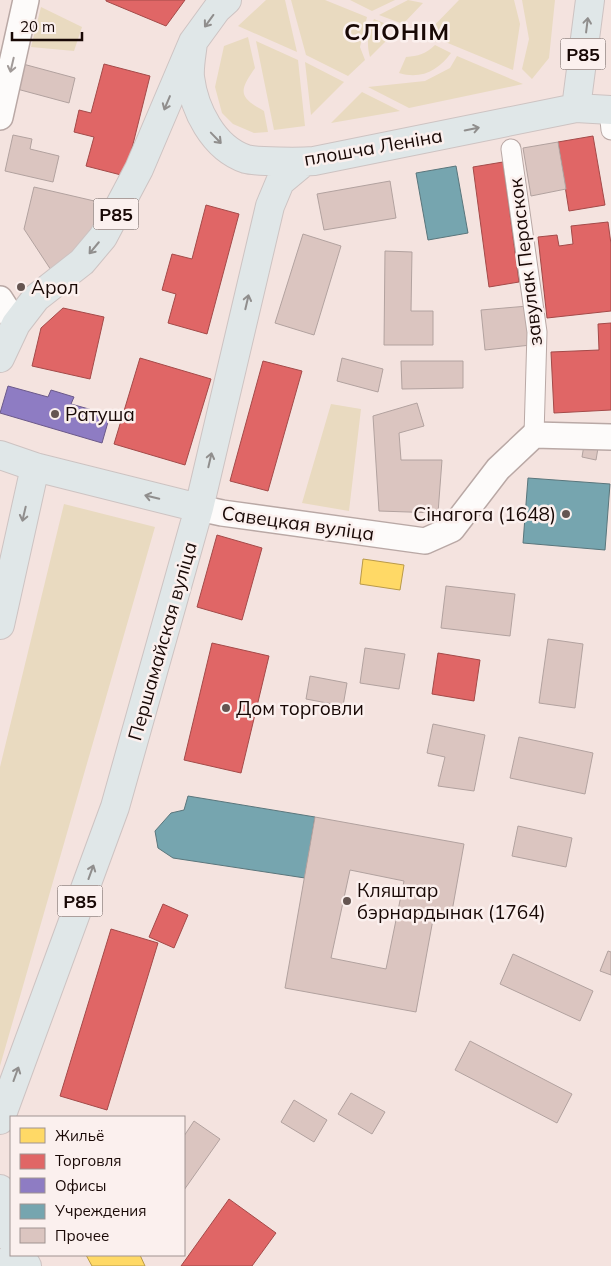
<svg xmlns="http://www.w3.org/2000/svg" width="611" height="1266" viewBox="0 0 611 1266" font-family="Mulish,sans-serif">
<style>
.green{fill:#e9dac0}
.homes{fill:#ffd966;stroke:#ba9a49}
.shops{fill:#e06666;stroke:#a44a49}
.offices{fill:#8e7cc3;stroke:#6b598a}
.public{fill:#76a5af;stroke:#5a767c}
.building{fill:#dbc5c0;stroke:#b2a29f;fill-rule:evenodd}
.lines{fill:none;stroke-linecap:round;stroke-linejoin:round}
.pedestrian-casing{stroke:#b9a8a5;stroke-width:21}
.minor-casing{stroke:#b9a8a5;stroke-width:28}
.primary-casing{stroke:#cdc3c2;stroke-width:30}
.pedestrian{stroke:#fdfbfa;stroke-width:19}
.minor{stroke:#fdfbfa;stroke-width:25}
.primary{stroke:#e0e7e8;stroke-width:28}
.oneway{stroke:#908e8d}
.oneway2{stroke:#a19a98}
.poi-dot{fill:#655551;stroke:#fbf0ee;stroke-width:2}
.labels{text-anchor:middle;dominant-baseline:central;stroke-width:5;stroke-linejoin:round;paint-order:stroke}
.shield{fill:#fbf0ee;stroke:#5c4e4b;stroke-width:1}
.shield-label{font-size:18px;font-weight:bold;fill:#180805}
.street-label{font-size:19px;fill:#180805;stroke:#fbf0ee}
.poi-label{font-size:19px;fill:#180805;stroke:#fbf0ee;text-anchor:start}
.district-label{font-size:24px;font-weight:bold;letter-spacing:1px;fill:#180805;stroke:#fbf0ee}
</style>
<rect width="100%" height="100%" fill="#f4e3df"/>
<path class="green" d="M266,0H285L297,52L238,26Z
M291,0H325L367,17L360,47L365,60L348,76L306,55Z
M350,0H395L372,11Z
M408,0L423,3L403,24L379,15Z
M459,0H514L520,24L513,70L426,34Z
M522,0H555L549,58L532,79L522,69L529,39Z
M41,7L82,27L74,51L31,47Z
M374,19L389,25L386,33L387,40L370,57C366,43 368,33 374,19Z
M248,37L255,68C239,91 238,97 264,111L268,132L254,133L233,124L222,113L215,87L224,46Z
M256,41L298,60L305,126L274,130Z
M435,45L451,53C439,70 421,80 399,73L406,57C418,56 426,54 435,45Z
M457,56L523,84L409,108L368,87L425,81L450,68Z
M305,62L344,82L311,115Z
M362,92L400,111L331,123Z
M331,404L361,409L349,511L302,503Z
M64,504L155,527L0,1066V767Z"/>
<path class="homes" d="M363,559L404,565L400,590L360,584Z
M86,1255H140L145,1266H92Z"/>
<path class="shops" d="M106,0H185L166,26L106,1Z
M104,64L150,76L125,176L86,166L94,137L74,132L79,110L91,113Z
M593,136L605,205L569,211L558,142Z
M503,162L519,282L489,287L473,167Z
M206,205L239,214L207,334L168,323L176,294L162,290L172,254L192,259Z
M608,222L611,244V311L547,318L538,237L557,235L559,246L573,244L571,226Z
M63,308L104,317L90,379L32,366L41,328Z
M611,323V410L554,413L551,352L599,350L598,324Z
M140,358L211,379L185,465L114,444Z
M263,361L302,371L268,491L230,481Z
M217,535L262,548L242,620L197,607Z
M212,643L269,656L241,773L184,760Z
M438,653L480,660L474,701L432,694Z
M163,904L188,915L174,948L149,937Z
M111,929L158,943L107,1110L60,1096Z
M229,1199L276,1233L252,1266H181Z"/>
<path class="offices" d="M8,386L48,397L51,390L74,397L71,404L110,415L102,443L0,413Z"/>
<path class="public" d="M456,166L468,233L428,240L416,173Z
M528,478L610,484L605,550L523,543Z
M188,796L315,817L305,878L173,858L158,848L155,831L171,813L184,810Z"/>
<path class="building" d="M23,64L75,78L69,103L17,89Z
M13,135L32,139L30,149L59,156L53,182L5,171Z
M558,142L566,189L531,196L523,148Z
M390,181L396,218L324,230L317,194Z
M34,187L103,203L92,237L51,270L24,229Z
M303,234L341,246L314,335L275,323Z
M385,251L412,252L411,311H433V345H384Z
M528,306L531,345L485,350L481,310Z
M342,358L383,369L378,392L337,381Z
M401,361H463V388L402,389Z
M417,403L424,426L399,433L401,460H442L438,513L379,511L373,416Z
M584,445L598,448L596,460L582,457Z
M446,586L515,594L510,636L441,628Z
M548,639L583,644L575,708L539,703Z
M365,648L405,654L399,689L360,683Z
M310,676L347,683L343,706L306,699Z
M433,724L485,735L474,791L438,786L445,757L427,753Z
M519,737L593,753L585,794L510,778Z
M315,817L464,844L451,917L434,914L416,1012L285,988ZM350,870L404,881L386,969L331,958Z
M518,826L572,838L566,867L512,856Z
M608,951L611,952V975L600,971Z
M513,954L593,991L580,1021L500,984Z
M470,1041L572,1094L557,1123L455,1070Z
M351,1093L385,1112L372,1134L338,1114Z
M294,1100L327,1120L314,1142L281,1122Z
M194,1121L220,1139L184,1190V1136Z"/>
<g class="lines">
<g class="pedestrian-casing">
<path id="pedestrian" d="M609,110L611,130
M511,149L537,332L534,435"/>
</g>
<g class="minor-casing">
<path id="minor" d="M0,117L26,0
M0,299L16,324
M199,508L222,513L425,541L452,529L498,469L534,435L611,437"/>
</g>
<g class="primary-casing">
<path id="primary" d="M193,42C192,53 189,66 190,77C194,109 213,148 246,159C257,162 301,162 314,161L576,108L611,110
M576,108L590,0
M0,358L16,324L36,298L82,262L103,237L139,169L193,42L217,9L227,0
M0,455L35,467L199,508
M0,625L35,467
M0,1120L115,807L199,508L270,206L280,182L304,162
M0,1189L11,1239
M20,1255L27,1266
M0,1263L4,1266"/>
</g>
<use href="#pedestrian" class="pedestrian"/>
<use href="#minor" class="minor"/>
<use href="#primary" class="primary"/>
</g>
<defs><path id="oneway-shaft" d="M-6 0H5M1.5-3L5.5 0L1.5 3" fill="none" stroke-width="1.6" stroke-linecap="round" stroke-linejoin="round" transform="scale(1.25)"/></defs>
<g class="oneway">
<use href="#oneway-shaft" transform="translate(209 21) rotate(126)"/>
<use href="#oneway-shaft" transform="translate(587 25) rotate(-83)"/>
<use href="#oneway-shaft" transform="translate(167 103) rotate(113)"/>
<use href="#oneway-shaft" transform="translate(472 129) rotate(-11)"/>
<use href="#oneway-shaft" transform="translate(216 138) rotate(46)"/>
<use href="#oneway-shaft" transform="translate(94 248) rotate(130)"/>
<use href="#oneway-shaft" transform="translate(247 302) rotate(-77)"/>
<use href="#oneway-shaft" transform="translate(210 460) rotate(-77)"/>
<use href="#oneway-shaft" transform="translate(152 497) rotate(-166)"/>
<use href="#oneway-shaft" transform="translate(24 514) rotate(103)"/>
<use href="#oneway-shaft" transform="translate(91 872) rotate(-70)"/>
<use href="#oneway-shaft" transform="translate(16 1074) rotate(-70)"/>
</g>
<use class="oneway2" href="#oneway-shaft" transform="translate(12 65) rotate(103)"/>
<g class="poi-dot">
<circle cx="21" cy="287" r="5"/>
<circle cx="55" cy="414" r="5"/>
<circle cx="566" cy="514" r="5"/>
<circle cx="226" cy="708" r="5"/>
<circle cx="347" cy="901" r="5"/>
</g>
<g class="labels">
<g class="shield">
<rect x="560.5" y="38.5" width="45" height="31" rx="4"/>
<rect x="93.5" y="198.5" width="45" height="31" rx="4"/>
<rect x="57.5" y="885.5" width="45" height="31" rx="4"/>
</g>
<g class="shield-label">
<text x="583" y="54">Р85</text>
<text x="116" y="214">Р85</text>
<text x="80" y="901">Р85</text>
</g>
<g class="street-label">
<text transform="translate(373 147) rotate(-10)">плошча Леніна</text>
<text transform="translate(525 262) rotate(-97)">завулак Пераскок</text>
<text transform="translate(298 523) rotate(8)">Савецкая вуліца</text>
<text transform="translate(162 641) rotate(-74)">Першамайская вуліца</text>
</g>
<g class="poi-label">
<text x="31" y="287">Арол</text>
<text x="65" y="414">Ратуша</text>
<text x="556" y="514" text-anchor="end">Сінагога (1648)</text>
<text x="236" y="708">Дом торговли</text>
<text x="357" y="890">Кляштар<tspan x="357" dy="22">бэрнардынак (1764)</tspan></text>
</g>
<g class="district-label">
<text x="397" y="31">СЛОНІМ</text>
</g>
</g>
<rect x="10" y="1116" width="175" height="140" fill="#fbf0ee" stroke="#a09391"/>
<rect x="20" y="1128" width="25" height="15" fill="#ffd966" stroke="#a09391"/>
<text x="55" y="1141" font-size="15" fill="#180805">Жильё</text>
<rect x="20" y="1154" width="25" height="15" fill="#e06666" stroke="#a09391"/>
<text x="55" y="1166" font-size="15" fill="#180805">Торговля</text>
<rect x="20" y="1178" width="25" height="15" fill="#8e7cc3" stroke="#a09391"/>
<text x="55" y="1191" font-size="15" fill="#180805">Офисы</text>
<rect x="20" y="1204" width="25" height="15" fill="#76a5af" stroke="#a09391"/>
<text x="55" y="1216" font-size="15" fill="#180805">Учреждения</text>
<rect x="20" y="1228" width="25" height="15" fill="#dbc5c0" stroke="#a09391"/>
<text x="55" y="1241" font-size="15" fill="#180805">Прочее</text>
<path d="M12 32v8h70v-8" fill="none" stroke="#180805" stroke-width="2.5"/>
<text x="20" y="32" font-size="15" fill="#180805" stroke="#fbf0ee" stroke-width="4" paint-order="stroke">20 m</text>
</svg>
